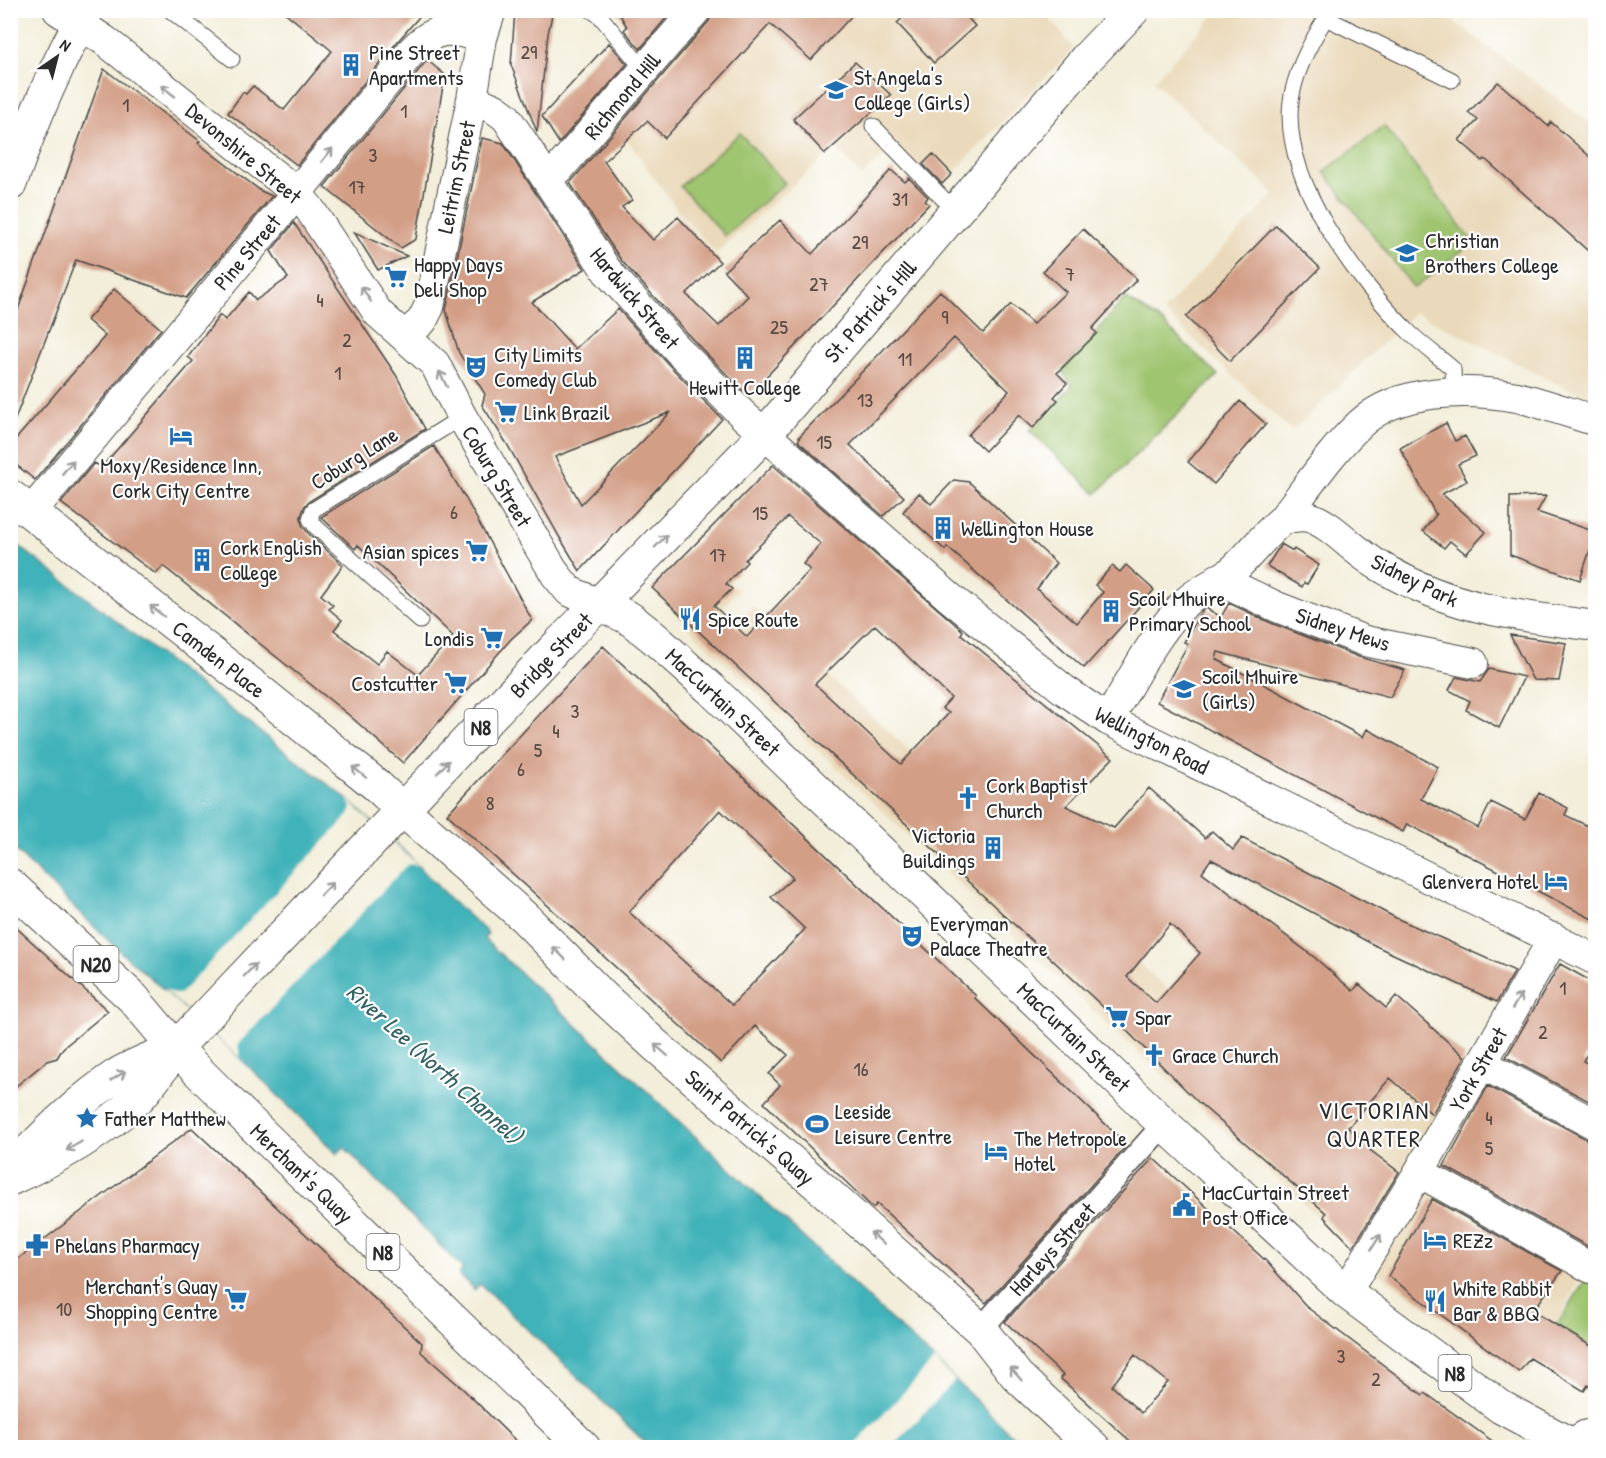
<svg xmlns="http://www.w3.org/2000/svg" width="1606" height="1458" viewBox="0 0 1606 1458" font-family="'Patrick Hand',sans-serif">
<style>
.built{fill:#ead9ba}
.green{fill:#9fc570;stroke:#65784e;stroke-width:1.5}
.water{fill:#41b2b9;stroke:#366e72;stroke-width:1.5}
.pier{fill:#f3eeda}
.building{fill:#d39e86;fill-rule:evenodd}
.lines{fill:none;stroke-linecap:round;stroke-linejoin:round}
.service-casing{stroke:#494845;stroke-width:17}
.pedestrian-casing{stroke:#494845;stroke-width:25}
.minor-casing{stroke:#494845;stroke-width:32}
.tertiary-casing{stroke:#494845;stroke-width:35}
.secondary-casing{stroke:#494845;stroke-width:35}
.trunk-casing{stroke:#494845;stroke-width:35}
.service{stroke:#fff;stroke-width:15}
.pedestrian{stroke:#fff;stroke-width:22}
.minor{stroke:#fff;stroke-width:30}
.tertiary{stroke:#fff;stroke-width:33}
.secondary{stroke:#fff;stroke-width:33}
.trunk{stroke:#fff;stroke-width:33}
.oneway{stroke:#a0a0a0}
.labels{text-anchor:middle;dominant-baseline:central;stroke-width:4.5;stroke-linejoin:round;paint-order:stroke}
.number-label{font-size:20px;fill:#554842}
.shield{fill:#fff;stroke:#6b6b6b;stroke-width:1.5}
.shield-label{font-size:21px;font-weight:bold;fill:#2b2b2b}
.poi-label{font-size:22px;fill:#2b2b2b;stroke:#fff;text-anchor:start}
.street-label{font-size:22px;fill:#2b2b2b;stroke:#fff}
.water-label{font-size:24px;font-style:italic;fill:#346164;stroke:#fff}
.neighbourhood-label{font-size:24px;letter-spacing:1.5px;fill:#2b2b2b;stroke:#fff}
</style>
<rect width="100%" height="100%" fill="#fff"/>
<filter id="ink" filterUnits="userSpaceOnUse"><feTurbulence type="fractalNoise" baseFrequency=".0167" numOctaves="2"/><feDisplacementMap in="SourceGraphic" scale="12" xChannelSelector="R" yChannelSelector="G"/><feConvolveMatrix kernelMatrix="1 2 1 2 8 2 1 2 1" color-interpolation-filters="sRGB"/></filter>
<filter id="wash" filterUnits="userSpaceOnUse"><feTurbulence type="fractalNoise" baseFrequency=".008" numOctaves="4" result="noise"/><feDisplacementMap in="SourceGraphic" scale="24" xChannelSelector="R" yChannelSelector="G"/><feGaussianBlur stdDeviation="1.35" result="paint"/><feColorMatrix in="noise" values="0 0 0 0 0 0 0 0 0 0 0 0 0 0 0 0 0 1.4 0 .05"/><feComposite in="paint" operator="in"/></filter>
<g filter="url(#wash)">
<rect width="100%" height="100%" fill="#f3eeda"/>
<path class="built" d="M713,11H1043L1074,48L952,174L931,201L884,155L862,176L835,148L716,253L681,215L614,121Z
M1218,11H1441L1588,122L1595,126V399L1567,389L1415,312L1292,431L1163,311L1275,194L1153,81Z
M691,547L738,590L720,610L734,623L753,606L1280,1093L1343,1022L1452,1100L1406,1177L1497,1235L1507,1232L1582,1275L1529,1376L1387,1280L1099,1016L697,636L652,590Z"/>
<path class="green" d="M1384,126L1473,242L1414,288L1324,172Z
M740,133L785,183L725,236L680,186Z
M1125,298L1159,319L1218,375L1096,494L1029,430L1033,428L1072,386L1062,371Z
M1586,1279L1595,1284V1349L1557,1325Z"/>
<path class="water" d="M10,539L347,799L405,852L447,896L488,933L484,939L944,1369L1024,1447H650L480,1284L474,1290L459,1274L463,1269L344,1147L337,1154L240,1058L163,989L115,947L11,846Z"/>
<path class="pier" d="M347,799L419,866L413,864L407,865L238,1044L240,1058L163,989L175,994H180L349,815L352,808Z
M934,1360L955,1380L892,1447H853Z"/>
<g id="blocks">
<path class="building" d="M282,10H425L398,41L297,165L228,113L243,92L246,94L253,86L284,110L332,51Z
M515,10H553L548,34L537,132L511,65Z
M617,10H673L640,49L624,30L627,27Z
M713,10H857L811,60L770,24L665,138L647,121L604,161L632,200L622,207L653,240L678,217L720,262L686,294L719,326L748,296L724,271L780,220L812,254L891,170L905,182L909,178L928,197L925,201L929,204L748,396L693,340L621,260L570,183L709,21Z
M911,10H961L975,26L934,63L897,23Z
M609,43L627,64L559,143L542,116Z
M427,60L445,75L416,239L401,248L324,187Z
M855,62L891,95L825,154L793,119Z
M104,69L200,141L198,143L261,191L272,196L186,298L76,260L12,427H10V332Z
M1498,82L1548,126L1551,122L1596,162V258L1485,159L1483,161L1459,140L1478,120L1468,113Z
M482,138L503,143L585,269L532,302L575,349L618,309L668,364L722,419L580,571L560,538L507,444L482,405L485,394L459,353L446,310ZM671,412L581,504L555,457Z
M933,154L952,174L942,184L923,164Z
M294,223L396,375L425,429L308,502L304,507L301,516L302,525L309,534L343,565L321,595L333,605L329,609L342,620L334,630L377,664L387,651L418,675L453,636L358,545L355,549L321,517L434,446L466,499L532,620L511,639L403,763L350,716L163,566L156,574L61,503L94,463L102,467L193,361L188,357L220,315L225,320L249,292L256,300L288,278L271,251Z
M1276,225L1320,268L1230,361L1186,317Z
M1083,229L1137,279L1092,329L1097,333L1057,373L1067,383L1054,397L1058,400L1033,428L1019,415L985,451L968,435L1009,391L954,338L850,445L904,497L883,516L798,441L800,438L799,437L940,291L983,333L1011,304L1033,324L1066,292L1043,271Z
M354,232L407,256L378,270Z
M114,289L161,329L35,480L10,460V446L105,336L87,320Z
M1240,401L1266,424L1214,484L1188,462Z
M1446,423L1455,441L1465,436L1476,456L1458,464L1467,481L1442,494L1486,532L1466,554L1450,541L1444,548L1423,531L1436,515L1400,448Z
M773,465L963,631L961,634L1113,758L1066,806L1114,828L1149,788L1205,838L1212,831L1233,850L1242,838L1396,918L1515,971L1497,1002L1378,947L1211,859L1202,872L1314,957L1353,991L1359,984L1386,1008L1396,996L1465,1057L1432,1114L1390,1078L1348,1128L1372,1147L1370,1150L1399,1172L1353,1247L1324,1217L1326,1213L1198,1102L1101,1005L652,588ZM788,517L821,544L803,564L810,570L747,637L714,606L732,589L726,584L747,562L745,560ZM875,625L951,698L942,708L949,713L901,764L815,684ZM1170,924L1200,953L1156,1003L1127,977Z
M954,480L969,482L1056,563L1037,589L1077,623L1103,592L1095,585L1112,566L1120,572L1126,565L1154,590L1084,668L947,547L945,550L903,512L919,493L931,504Z
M1546,496L1537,512L1596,532L1580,580L1510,555V497Z
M1281,544L1293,551L1294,549L1319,565L1307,584L1304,583L1302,587L1267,566Z
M1229,603L1271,623L1359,657L1405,670L1390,697L1218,652L1216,659L1363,737L1367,729L1438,767L1421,799L1478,828L1491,802L1525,819L1539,793L1568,808L1565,815L1596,830V921L1407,824L1403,832L1157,702L1188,644L1184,642L1202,611L1206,608L1221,617Z
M1510,635L1566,643L1559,681L1533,680Z
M603,646L976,996L975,998L1127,1145L986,1303L877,1204L873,1208L764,1103L780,1085L769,1074L788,1055L755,1026L721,1063L447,814ZM720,810L793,878L771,897L805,929L732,1005L629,912Z
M1489,669L1524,677L1499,728L1466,710L1470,701L1449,690L1456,677L1480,682Z
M10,922L108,1011L63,1048L57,1058L47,1061L10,1091Z
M1560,964L1596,984V1039L1583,1061L1596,1068V1105L1506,1057Z
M1488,1086L1588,1140L1596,1142V1251L1444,1166Z
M192,1128L422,1343L421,1352L462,1388L523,1448H10V1265Z
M1153,1158L1266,1261L1308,1308L1423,1395L1425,1393L1502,1448H1138L1060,1378L1063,1375L1005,1322ZM1135,1355L1168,1382L1141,1413L1112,1386Z
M1432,1199L1562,1271L1533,1311L1596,1349V1390L1588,1385L1584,1391L1530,1358L1519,1372L1388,1276Z"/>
</g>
</g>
<g filter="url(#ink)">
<use href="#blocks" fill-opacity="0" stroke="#494845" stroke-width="1.5"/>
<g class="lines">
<g class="service-casing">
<path id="service" d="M170,10L232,59
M591,10L600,16L644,70
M1452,80L1326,18C1310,43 1295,71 1291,101C1281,179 1357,282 1411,334C1424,346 1439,357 1453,369L1454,393
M873,126L956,212
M420,621L316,527L310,519L313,510L462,417"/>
</g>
<g class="pedestrian-casing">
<path id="pedestrian" d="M988,1321L1164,1124"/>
</g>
<g class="minor-casing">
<path id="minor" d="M58,10L104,40L296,192L309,208L378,313L435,364L462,417L556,575L569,591L599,604
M472,99L495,109L506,117L607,271L680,352L744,416L949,597L1063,689L1108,720L1596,960
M546,178L559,169L696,10
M405,336L422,321L429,307L472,99L482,38L491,10
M31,512L286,206L411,52C435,26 449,27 482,38
M1282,520C1291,517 1299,515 1309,517C1331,524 1349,546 1369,559C1375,564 1382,567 1388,571C1456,610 1520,616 1596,626
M1218,579L1277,607L1365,641L1473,663
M1108,720C1131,681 1153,637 1184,604C1198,589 1218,583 1233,570C1251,554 1264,535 1282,520C1307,488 1330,452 1360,424C1398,388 1468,388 1517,397C1543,403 1570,413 1596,421
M1481,1063L1596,1125
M1419,1172L1591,1268
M1346,1292L1419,1172L1554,938"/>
</g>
<g class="tertiary-casing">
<path id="tertiary" d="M10,496L257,689L375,784L403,810
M599,604L764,435L1086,59L1133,10"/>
</g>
<g class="secondary-casing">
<path id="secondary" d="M403,810L525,918L601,995L655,1045L817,1184L981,1330L1017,1376L1094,1448
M1567,1448L1586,1437L1596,1435"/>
</g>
<g class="trunk-casing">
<path id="trunk" d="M10,184C31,124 55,66 87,10
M10,885L133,998L176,1049L221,1094L584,1448
M12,1168C45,1135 78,1101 117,1075C135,1064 156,1056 176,1049
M10,1179C56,1158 103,1133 139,1097C153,1082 163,1066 176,1049C187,1035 201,1022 213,1009L559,644L599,604L629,618L653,637L712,690L1164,1124L1346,1292L1501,1407L1577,1448"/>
</g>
<use href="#service" class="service"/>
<use href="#pedestrian" class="pedestrian"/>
<use href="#minor" class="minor"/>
<use href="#tertiary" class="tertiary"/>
<use href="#secondary" class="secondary"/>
<use href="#trunk" class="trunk"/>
</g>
<defs><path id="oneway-shaft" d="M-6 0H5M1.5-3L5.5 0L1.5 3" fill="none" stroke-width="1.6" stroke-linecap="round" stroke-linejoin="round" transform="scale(1.5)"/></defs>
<g class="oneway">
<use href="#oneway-shaft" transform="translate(168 91) rotate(-142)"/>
<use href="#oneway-shaft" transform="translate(327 155) rotate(-51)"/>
<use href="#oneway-shaft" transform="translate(366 294) rotate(-123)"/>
<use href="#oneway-shaft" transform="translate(443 379) rotate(-117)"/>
<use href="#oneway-shaft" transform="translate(68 467) rotate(-50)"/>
<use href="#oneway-shaft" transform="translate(661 541) rotate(-46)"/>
<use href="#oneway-shaft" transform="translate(157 611) rotate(-142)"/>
<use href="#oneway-shaft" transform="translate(443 767) rotate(-47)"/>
<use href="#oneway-shaft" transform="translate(359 772) rotate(-141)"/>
<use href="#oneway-shaft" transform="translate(327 889) rotate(-47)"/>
<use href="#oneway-shaft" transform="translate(559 953) rotate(-135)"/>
<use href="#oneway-shaft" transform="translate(250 970) rotate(-46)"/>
<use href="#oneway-shaft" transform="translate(1517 1001) rotate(-59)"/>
<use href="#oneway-shaft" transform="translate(661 1050) rotate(-139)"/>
<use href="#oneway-shaft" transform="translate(118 1076) rotate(-32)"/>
<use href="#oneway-shaft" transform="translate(74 1146) rotate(150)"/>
<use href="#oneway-shaft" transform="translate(877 1238) rotate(-138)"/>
<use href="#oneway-shaft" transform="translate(1376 1242) rotate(-58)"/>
<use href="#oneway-shaft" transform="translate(1016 1374) rotate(-131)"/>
</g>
</g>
<defs>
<g id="building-bare" transform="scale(1.8)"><path d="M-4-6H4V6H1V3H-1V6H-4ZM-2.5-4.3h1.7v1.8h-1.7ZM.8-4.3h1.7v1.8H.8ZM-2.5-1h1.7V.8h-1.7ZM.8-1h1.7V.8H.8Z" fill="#1f6fb2" stroke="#fff" stroke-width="2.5" paint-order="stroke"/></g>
<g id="school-bare" transform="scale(1.8)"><path d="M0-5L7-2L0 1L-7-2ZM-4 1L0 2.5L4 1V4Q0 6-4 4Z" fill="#1f6fb2" stroke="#fff" stroke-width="2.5" paint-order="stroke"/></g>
<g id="supermarket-bare" transform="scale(1.8)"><path d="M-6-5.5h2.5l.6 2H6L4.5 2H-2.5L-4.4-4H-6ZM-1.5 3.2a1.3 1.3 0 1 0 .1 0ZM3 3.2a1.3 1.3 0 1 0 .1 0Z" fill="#1f6fb2" stroke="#fff" stroke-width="2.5" paint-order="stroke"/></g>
<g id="theatre-bare" transform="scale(1.8)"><path d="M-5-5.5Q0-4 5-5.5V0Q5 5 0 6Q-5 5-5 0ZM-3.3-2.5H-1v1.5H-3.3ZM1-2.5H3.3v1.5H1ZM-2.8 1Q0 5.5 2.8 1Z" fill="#1f6fb2" stroke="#fff" stroke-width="2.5" paint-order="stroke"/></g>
<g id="hotel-bare" transform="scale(1.8)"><path d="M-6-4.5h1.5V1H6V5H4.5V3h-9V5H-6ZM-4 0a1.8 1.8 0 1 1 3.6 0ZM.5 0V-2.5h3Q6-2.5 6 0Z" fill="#1f6fb2" stroke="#fff" stroke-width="2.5" paint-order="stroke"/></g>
<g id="restaurant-bare" transform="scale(1.8)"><path d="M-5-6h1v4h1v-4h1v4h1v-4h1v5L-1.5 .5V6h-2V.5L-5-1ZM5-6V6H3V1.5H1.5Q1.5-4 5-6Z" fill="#1f6fb2" stroke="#fff" stroke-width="2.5" paint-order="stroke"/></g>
<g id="church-bare" transform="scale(1.8)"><path d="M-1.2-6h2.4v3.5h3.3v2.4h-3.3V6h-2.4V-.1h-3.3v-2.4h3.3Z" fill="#1f6fb2" stroke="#fff" stroke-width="2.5" paint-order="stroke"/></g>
<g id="sight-bare" transform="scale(1.8)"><path d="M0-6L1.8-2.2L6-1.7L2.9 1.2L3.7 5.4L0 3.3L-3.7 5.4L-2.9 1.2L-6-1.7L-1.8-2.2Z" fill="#1f6fb2" stroke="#fff" stroke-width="2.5" paint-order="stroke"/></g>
<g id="stadium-bare" transform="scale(1.8)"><path d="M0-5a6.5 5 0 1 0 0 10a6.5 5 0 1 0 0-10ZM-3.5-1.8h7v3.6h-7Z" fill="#1f6fb2" stroke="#fff" stroke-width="2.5" paint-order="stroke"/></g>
<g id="civic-bare" transform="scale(1.8)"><path d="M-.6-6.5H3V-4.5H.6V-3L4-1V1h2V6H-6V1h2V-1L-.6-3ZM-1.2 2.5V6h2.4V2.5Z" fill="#1f6fb2" stroke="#fff" stroke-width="2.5" paint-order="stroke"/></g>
<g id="pharmacy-bare" transform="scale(1.8)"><path d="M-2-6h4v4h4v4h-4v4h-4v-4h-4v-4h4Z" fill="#1f6fb2" stroke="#fff" stroke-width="2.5" paint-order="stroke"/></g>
</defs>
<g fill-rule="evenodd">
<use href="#building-bare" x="351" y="65"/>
<use href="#school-bare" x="836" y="90"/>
<use href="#school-bare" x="1407" y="253"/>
<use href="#supermarket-bare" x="396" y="277"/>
<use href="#building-bare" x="745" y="358"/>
<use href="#theatre-bare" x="476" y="367"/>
<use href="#supermarket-bare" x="506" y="412"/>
<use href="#hotel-bare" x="181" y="436"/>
<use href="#building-bare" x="943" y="528"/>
<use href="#supermarket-bare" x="477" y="551"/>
<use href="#building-bare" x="202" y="560"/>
<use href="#building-bare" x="1111" y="611"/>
<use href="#restaurant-bare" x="690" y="619"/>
<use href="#supermarket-bare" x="492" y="638"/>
<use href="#supermarket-bare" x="456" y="683"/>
<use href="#school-bare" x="1184" y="689"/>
<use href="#church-bare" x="968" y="798"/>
<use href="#building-bare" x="993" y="848"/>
<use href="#hotel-bare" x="1556" y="881"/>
<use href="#theatre-bare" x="912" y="936"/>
<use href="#supermarket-bare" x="1117" y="1017"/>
<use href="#church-bare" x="1154" y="1055"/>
<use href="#sight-bare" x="87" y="1118"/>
<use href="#stadium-bare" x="817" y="1124"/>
<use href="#hotel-bare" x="996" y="1151"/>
<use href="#civic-bare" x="1184" y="1205"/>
<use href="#hotel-bare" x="1435" y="1240"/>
<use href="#pharmacy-bare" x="37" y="1245"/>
<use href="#supermarket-bare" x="236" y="1299"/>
<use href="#restaurant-bare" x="1435" y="1301"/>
</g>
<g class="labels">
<g class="number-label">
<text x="529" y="51">29</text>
<text x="126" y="104">1</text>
<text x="404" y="110">1</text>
<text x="373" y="154">3</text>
<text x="357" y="186">17</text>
<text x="900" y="198">31</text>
<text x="860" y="241">29</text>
<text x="1070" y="273">7</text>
<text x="819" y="283">27</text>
<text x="320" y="299">4</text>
<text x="945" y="316">9</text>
<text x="779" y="326">25</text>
<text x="347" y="339">2</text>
<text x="905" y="358">11</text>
<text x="338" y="372">1</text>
<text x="865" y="399">13</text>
<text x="824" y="441">15</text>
<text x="454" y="511">6</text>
<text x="760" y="512">15</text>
<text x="718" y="554">17</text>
<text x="575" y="710">3</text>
<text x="556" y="730">4</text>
<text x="538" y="749">5</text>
<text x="521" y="768">6</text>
<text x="490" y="802">8</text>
<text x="1563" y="987">1</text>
<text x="1543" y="1031">2</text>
<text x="861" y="1068">16</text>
<text x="1489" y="1117">4</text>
<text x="1489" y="1147">5</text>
<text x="64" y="1308">10</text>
<text x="1341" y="1355">3</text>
<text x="1376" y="1378">2</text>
</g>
<g class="shield">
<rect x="464.5" y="709" width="33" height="36" rx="4.5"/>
<rect x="73.5" y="946" width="45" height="36" rx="4.5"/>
<rect x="366.5" y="1234" width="33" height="36" rx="4.5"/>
<rect x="1438.5" y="1355" width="33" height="36" rx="4.5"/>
</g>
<g class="shield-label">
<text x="481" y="727">N8</text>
<text x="96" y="964">N20</text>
<text x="383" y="1252">N8</text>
<text x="1455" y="1373">N8</text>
</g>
<g class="poi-label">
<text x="369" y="52">Pine Street<tspan x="369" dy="25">Apartments</tspan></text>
<text x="854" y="77">St Angela's<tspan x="854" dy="25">College (Girls)</tspan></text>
<text x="1425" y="240">Christian<tspan x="1425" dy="25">Brothers College</tspan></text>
<text x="414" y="264">Happy Days<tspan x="414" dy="25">Deli Shop</tspan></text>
<text x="494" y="354">City Limits<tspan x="494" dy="25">Comedy Club</tspan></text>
<text x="745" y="387" text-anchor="middle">Hewitt College</text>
<text x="524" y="412">Link Brazil</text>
<text x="181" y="465" text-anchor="middle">Moxy/Residence Inn,<tspan x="181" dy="25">Cork City Centre</tspan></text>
<text x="961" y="528">Wellington House</text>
<text x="220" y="547">Cork English<tspan x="220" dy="25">College</tspan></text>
<text x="459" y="551" text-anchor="end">Asian spices</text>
<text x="1129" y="598">Scoil Mhuire<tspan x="1129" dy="25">Primary School</tspan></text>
<text x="708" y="619">Spice Route</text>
<text x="474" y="638" text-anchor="end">Londis</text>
<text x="1202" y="676">Scoil Mhuire<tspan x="1202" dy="25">(Girls)</tspan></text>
<text x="438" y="683" text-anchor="end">Costcutter</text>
<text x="986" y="785">Cork Baptist<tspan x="986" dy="25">Church</tspan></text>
<text x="975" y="835" text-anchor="end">Victoria<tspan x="975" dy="25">Buildings</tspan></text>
<text x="1538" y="881" text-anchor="end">Glenvera Hotel</text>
<text x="930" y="923">Everyman<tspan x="930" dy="25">Palace Theatre</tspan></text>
<text x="1135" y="1017">Spar</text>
<text x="1172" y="1055">Grace Church</text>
<text x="835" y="1111">Leeside<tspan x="835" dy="25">Leisure Centre</tspan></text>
<text x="105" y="1118">Father Matthew</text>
<text x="1014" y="1138">The Metropole<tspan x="1014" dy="25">Hotel</tspan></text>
<text x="1202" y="1192">MacCurtain Street<tspan x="1202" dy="25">Post Office</tspan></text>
<text x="1453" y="1240">REZz</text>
<text x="55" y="1245">Phelans Pharmacy</text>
<text x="218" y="1286" text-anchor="end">Merchant's Quay<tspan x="218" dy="25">Shopping Centre</tspan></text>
<text x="1453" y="1288">White Rabbit<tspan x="1453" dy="25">Bar &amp; BBQ</tspan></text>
</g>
<g class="street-label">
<text transform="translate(622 96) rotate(-50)">Richmond Hill</text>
<text transform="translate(244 153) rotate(40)">Devonshire Street</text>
<text transform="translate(456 177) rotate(-78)">Leitrim Street</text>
<text transform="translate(247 252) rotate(-50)">Pine Street</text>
<text transform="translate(635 298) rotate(50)">Hardwick Street</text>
<text transform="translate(870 311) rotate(-49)">St. Patrick's Hill</text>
<text transform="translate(354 458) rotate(-32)">Coburg Lane</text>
<text transform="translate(497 476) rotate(59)">Coburg Street</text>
<text transform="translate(1415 580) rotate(26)">Sidney Park</text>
<text transform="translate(1343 629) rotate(18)">Sidney Mews</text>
<text transform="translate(551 655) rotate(-46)">Bridge Street</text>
<text transform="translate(219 659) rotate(38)">Camden Place</text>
<text transform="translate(723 702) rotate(43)">MacCurtain Street</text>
<text transform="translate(1152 740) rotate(27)">Wellington Road</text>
<text transform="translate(1074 1037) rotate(44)">MacCurtain Street</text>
<text transform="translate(1478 1069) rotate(-60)">York Street</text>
<text transform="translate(750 1127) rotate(41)">Saint Patrick's Quay</text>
<text transform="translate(302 1173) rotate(44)">Merchant's Quay</text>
<text transform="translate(1052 1249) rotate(-48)">Harleys Street</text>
</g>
<g class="water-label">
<text transform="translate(435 1063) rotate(42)">River Lee (North Channel)</text>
</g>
<g class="neighbourhood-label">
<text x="1374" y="1110">VICTORIAN<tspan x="1374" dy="28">QUARTER</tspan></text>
</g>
</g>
<rect width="1606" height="1458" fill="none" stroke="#fff" stroke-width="36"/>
<g transform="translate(57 57) rotate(35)" stroke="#ffffff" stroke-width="4.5" paint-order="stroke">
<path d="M0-4.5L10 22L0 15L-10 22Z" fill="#2b2b2b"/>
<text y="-9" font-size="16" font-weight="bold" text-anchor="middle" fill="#2b2b2b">N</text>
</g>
</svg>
